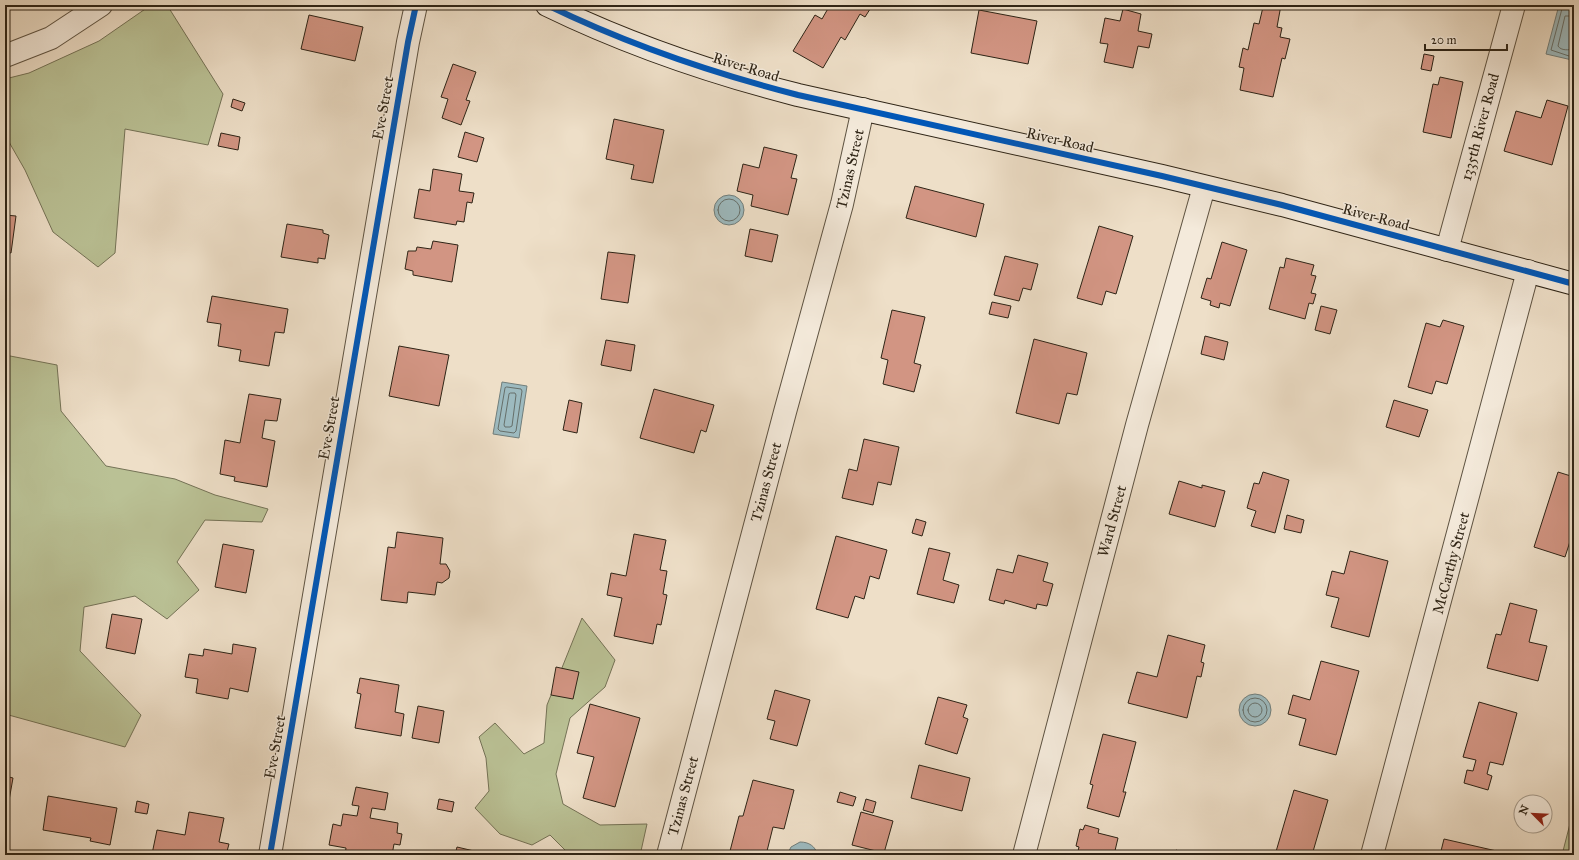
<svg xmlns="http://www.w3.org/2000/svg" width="1579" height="860" viewBox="0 0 1579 860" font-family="'IM FELL Great Primer',serif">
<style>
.green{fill:#bac195;stroke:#747256}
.water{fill:#9dbabf;stroke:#717e7b}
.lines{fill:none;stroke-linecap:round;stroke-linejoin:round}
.shore{stroke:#666f6a;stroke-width:1}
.building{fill:#d29583;stroke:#2e2416}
.street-casing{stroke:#5e5342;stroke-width:24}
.secondary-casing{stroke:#2e2416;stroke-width:24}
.street{stroke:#f4eadb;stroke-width:22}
.secondary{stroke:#f4eadb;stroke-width:22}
.cycleway-casing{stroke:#f4eadb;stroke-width:8}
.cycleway{stroke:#0057b8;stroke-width:6}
.labels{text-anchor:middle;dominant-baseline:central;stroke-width:3;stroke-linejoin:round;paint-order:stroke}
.street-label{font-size:15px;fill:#2e2416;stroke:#f4eadb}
</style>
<rect width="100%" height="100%" fill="#eedfc8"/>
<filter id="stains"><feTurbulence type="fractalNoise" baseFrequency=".005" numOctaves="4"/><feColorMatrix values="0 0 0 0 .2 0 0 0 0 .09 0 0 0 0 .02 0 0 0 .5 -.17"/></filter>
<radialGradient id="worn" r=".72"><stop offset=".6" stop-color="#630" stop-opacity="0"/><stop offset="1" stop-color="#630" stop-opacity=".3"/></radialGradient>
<path class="green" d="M151,5H167L223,94L208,145L125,129L115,253L98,267L53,232L25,170L5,135V79L29,73L99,41Z
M5,355L57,365L61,411L106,466L175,479L215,495L268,509L262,522L205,520L177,562L199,590L167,619L135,596L84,607L80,651L141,715L125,747L5,714Z
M582,618L615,660L605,687L570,718L556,774L563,804L600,825L647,824L641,851L632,855H570L550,835L532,845L500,834L475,808L489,791L486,758L479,737L495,723L524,754L544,743L547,705Z
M1574,808V855H1562Z"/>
<path class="water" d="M1559,5L1574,8V51L1572,60L1546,54Z
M714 210a15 15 0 1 1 30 0a15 15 0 1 1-30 0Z
M502,382L527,386L519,438L493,434Z
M1239 710a16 16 0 1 1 32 0a16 16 0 1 1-32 0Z
M800,842C809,842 815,846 818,855H787L791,847Z"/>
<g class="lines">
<path class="shore" d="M1563,5L1551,50L1569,56L1574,54
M1574,16H1565L1558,46C1561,51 1569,50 1574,49
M718 210a11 11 0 1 1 22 0a11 11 0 1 1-22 0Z
M507,387L521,389L522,391L516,431L514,433L500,431L498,429L505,388Z
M511,393H515L516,395L512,426L510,427H505L504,425L509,394Z
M1243 710a12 12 0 1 1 24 0a12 12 0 1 1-24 0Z
M1248 710a7 7 0 1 1 14 0a7 7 0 1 1-14 0Z"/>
</g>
<path class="building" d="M830,5H847L854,9L856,5H870L872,6L865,17L860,14L845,40L841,37L823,68L793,51L815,15L822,19Z
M1267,5H1281L1277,27L1282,28L1280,37L1290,39L1285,59L1282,58L1273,97L1240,90L1244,68L1239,67L1243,48L1248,50L1254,23L1259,24L1263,7L1266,8Z
M1123,9L1141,14L1138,31L1152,34L1149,48L1138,46L1133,68L1104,62L1108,44L1100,43L1105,18L1120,21Z
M979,10L1037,21L1028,64L971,53Z
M309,15L363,27L355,61L301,49Z
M1424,54L1434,56L1431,71L1421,69Z
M453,64L476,72L466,100L470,101L461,125L442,118L448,99L441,97Z
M1440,77L1463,82L1451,138L1423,132L1433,84L1438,85Z
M233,99L245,103L242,111L231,107Z
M1547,100L1568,106L1552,165L1504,151L1516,111L1541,118Z
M614,119L664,130L653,183L631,179L634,165L606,159Z
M465,132L484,138L477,162L458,157Z
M221,133L240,137L238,150L218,146Z
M764,147L797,155L791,178L797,179L788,215L751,206L753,195L737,191L743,164L759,168Z
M433,169L462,174L459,191L474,193L472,203L467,202L464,222L457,221L456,225L414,218L419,189L430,191Z
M915,186L984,204L976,237L906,218Z
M5,215L16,216L11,253L5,252Z
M287,224L323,230V233L329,235L325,259L318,258V263L281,257Z
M1099,226L1133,236L1116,294L1106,291L1102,305L1077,298Z
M750,229L778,235L772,262L745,256Z
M433,241L458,245L452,282L413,275V271L405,269L408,251H416L417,247L431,249Z
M1222,242L1247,250L1230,306L1220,303L1219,308L1210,305L1211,301L1201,298L1207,278L1211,279Z
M608,252L635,255L628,303L601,299Z
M1005,256L1038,264L1031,290L1023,288L1019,301L994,295Z
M1286,258L1314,265L1311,275L1316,276L1311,293L1316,294L1313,304L1309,303L1305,319L1269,309L1280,267L1284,268Z
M212,296L288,309L284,333L275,332L269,366L239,361L241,350L218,346L221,324L207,322Z
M992,302L1011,306L1008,318L989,314Z
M1321,306L1337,310L1330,334L1315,330Z
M892,310L925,317L914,363L921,365L914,392L883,384L888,360L881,358Z
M1443,320L1464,326L1447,384L1436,381L1432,394L1408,387L1426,323L1440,327Z
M1205,336L1228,342L1224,360L1201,354Z
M1034,339L1087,353L1077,395L1067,393L1059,424L1016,413Z
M606,340L635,345L631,371L601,365Z
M399,346L449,355L439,406L389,396Z
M654,389L714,405L706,432L701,430L694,453L640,438Z
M249,394L281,399L277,421L265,420L262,438L275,441L267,487L234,481L235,477L220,474L225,440L240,443Z
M569,400L582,403L577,433L563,430Z
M1394,400L1428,410L1419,437L1386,427Z
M864,439L899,447L891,485L878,482L873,505L842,498L849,469L857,471Z
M1263,472L1289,480L1275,533L1251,526L1256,511L1247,508L1254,483L1259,484Z
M1558,472L1574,477V529L1565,557L1534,547Z
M1179,481L1202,488V485L1225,491L1215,527L1169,514Z
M1287,515L1304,520L1301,533L1284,529Z
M916,519L926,522L922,536L912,533Z
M397,532L443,538L440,564H446L450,571L449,578L442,583L437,582L435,595L408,592L407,603L381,600L388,547L395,548Z
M634,534L666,540L660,570L667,571L663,594L667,595L661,625L657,624L653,644L614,636L622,598L607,595L611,573L626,576Z
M836,536L887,550L879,579L870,576L864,599L855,596L848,618L816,609Z
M223,544L254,550L246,593L215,587Z
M929,548L950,553L943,580L959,585L954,603L917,594Z
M1350,551L1388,561L1369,637L1331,627L1339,598L1326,595L1332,571L1344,574Z
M1018,555L1048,563L1043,581L1053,584L1047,606L1037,604L1036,609L1005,600L1004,604L989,600L997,569L1013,573Z
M1510,603L1537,610L1529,642L1547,646L1538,681L1487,668L1496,634L1501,635Z
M112,614L142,619L135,654L106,648Z
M1168,635L1205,645L1201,662L1204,663L1201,677L1197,676L1187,718L1128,703L1137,672L1157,677Z
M233,644L256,648L248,692L230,688L228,699L196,693L198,679L185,677L189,654L203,656L204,649L232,654Z
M1321,661L1359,671L1336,755L1299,745L1306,719L1288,714L1293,695L1310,700Z
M556,667L579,672L573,699L551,695Z
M360,678L399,685L395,712L404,714L401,736L355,728L361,694L357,693Z
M775,690L810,700L797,746L770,739L775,721L767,719Z
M938,697L967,705L963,717L968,719L957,754L925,744Z
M1479,702L1517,713L1503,765L1490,762L1487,774L1492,776L1488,790L1464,783L1467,770L1473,771L1476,760L1463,757Z
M590,704L640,718L615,807L583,798L594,757L577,753Z
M418,706L444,711L439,743L412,738Z
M1103,734L1136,742L1123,792H1126L1119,817L1087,808L1093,785L1090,784Z
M919,765L970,778L962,811L911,798Z
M5,776L13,778L5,823Z
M753,780L794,790L784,829L773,827L766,855H729L739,816H743Z
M356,787L388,793L385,810L372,808L370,818L398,823L397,833L402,834L400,845L394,844L392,855L372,853V855H345L346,848L329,845L333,824L341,826L343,814L357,816L359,806L352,805Z
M1294,790L1328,800L1312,855H1275Z
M840,792L856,797L853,806L837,802Z
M48,796L117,808L110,845L90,841L91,838L43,830Z
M439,799L454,802L452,812L437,809Z
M866,799L876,802L873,813L863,810Z
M137,801L149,804L147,814L135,812Z
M189,812L224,818L219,842L229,844L226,855L152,854L157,830L185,835Z
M861,812L893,821L884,853L852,845Z
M1085,825L1099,829L1098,833L1118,838L1114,855H1077L1079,847L1076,846L1080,829L1083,830Z
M1444,839L1501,852V855H1440Z
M457,847L491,855H455Z
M1176,850L1189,855H1174Z"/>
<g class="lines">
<g class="street-casing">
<path id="street" d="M5,56L51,38L101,5
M1447,250L1514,5
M270,855L408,42L416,5
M668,855L785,412L842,204L863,109
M1024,855L1137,425L1204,187
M1372,855L1528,271"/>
</g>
<g class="secondary-casing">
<path id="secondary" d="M547,5C627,44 712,73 798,95L1162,176L1282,205L1574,284"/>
</g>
<use href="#street" class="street"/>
<use href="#secondary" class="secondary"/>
<g class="cycleway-casing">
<path id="cycleway" d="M547,5C627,44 712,73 798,95L1162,176L1282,205L1574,284
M270,855L408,42L416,5"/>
</g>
<use href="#cycleway" class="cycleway"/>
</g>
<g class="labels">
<g class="street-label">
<text transform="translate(746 67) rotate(17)">River Road</text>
<text transform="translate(383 108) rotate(-80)">Eve Street</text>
<text transform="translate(1480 127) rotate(-75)">1335th River Road</text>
<text transform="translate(1060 140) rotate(13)">River Road</text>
<text transform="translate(850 169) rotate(-77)">Tzinas Street</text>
<text transform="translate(1376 217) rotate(15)">River Road</text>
<text transform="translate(329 428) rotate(-80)">Eve Street</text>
<text transform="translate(766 482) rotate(-75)">Tzinas Street</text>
<text transform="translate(1112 521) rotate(-75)">Ward Street</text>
<text transform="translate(1451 563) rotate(-75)">McCarthy Street</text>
<text transform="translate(275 747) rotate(-80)">Eve Street</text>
<text transform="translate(683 796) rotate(-75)">Tzinas Street</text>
</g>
</g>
<rect width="1579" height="860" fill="none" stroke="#eedfc8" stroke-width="20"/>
<rect x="6" y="6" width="1567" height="848" fill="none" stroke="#2e2416" stroke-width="2"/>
<rect x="10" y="10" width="1559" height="840" fill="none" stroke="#2e2416"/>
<g transform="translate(1533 814) rotate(294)"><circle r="19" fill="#f4eadb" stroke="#a59b8c"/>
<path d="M0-3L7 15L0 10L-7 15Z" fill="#8f2418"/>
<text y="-6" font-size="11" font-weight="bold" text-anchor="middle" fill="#2e2416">N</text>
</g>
<path d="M1425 44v6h82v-6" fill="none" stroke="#2e2416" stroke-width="2"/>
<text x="1431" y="44" font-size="12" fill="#2e2416" stroke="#f4eadb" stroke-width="3" paint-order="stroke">20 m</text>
<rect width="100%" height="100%" filter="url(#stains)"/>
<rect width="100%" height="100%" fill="url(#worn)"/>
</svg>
